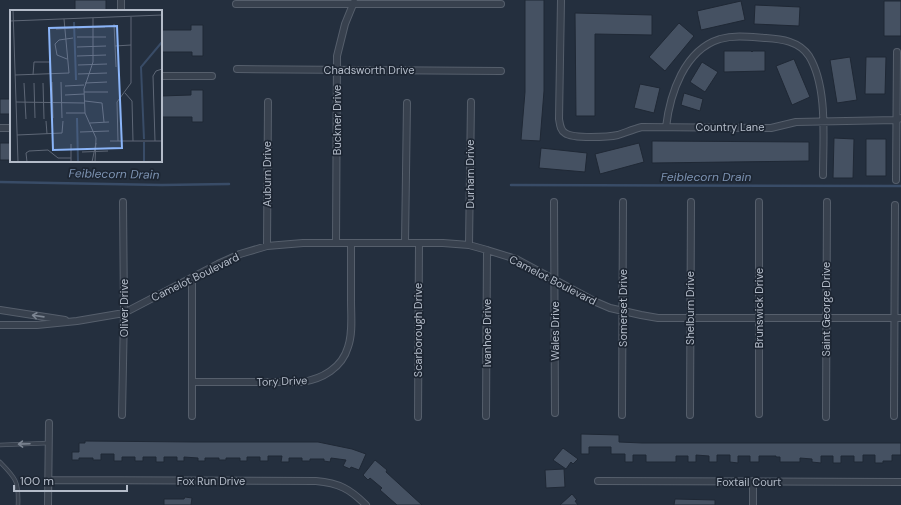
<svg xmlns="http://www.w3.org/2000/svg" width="901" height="505" viewBox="0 0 901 505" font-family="'DM Sans',sans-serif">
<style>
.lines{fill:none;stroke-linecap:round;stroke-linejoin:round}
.stream{stroke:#394c67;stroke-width:2.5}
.building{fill:#455162;stroke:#1f2835}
.service-casing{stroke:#565f6c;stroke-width:4.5}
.minor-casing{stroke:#565f6c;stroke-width:8}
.service{stroke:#38414e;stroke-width:3}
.minor{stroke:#38414e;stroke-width:6}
.oneway{stroke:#7c8592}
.labels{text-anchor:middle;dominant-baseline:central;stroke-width:3.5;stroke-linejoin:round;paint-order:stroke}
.street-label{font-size:11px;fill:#b4bcc9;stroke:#1d2633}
.water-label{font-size:12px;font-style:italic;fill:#7c92b1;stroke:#1d2633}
.inset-river{fill:none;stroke:#394c67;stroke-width:2}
.inset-road{fill:none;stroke:#5e6776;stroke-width:1}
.view{fill:#8ab4f8;fill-opacity:0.15;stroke:#8ab4f8;stroke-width:2}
.inset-edge{fill:none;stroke:#b4bcc9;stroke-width:2}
</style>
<rect width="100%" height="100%" fill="#242f3e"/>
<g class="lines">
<path class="stream" d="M0,182L162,185L229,184
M511,185L901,186"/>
</g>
<path class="building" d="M75,0H106V11H75Z
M525,0H544V91L540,141L521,140L525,92Z
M741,1L745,20L701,30L697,11Z
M884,1H901V36H884Z
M755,5L800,7L799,26L754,24Z
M575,13L652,15V35L595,34V116H576Z
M679,23L694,36L665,71L649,57Z
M191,25H203V56H192V52H161V30H191Z
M724,51H751L752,52L753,51H765V71L724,72Z
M850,57L857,100L837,103L830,60Z
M866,57H886L885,94H865Z
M794,59L810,97L792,105L776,66Z
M702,62L718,72L705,92L690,82Z
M640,84L660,88L654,113L634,108Z
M191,90H203V122H192V117H161V96L191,95Z
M684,93L703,99L700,111L681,105Z
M0,99H11V114H0Z
M834,138L854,139L853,178H833Z
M866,139H886V176H866Z
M652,141L809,142V161L652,163Z
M0,143H11V160H0Z
M639,143L644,162L600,174L595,154Z
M541,148L587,153L585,172L539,168Z
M581,434L619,435V442L642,443H901V455H892V461H883V463H875V455H863V462H854V456H841V463H833V456H821V463L812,462V459L800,458V462H780V457H776V456H759V462H750V456H738V463L730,462V455H717V462H709V456L696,455V462H688V456H676V462H646V455H633V462H625V454H611V447H589V454H581Z
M85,441L193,442H318L352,449L366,454L359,470L351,467L350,469L343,466L346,460L331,458L330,462L324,461V459H310V461H302V458H289V462H281L282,456H268V461H260V457H247V461H240V458H226V460H219V458H205V461H198V458L184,457V461H177V457H164V462H156V457H143V461H135V457H122V461H114V454H101V460H93V458H79V460H72V452H79V443H85Z
M563,448L578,459L573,464L571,462L566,469L553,460Z
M375,460L387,470L386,472L422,505H397L380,490L382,488L370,478L368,480L363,475Z
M564,469L565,487L546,488L545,470Z
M572,494L577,500L575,501L578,505H560Z
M185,497L192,498L191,505H164V499H184Z
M675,499L715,500V505H674Z"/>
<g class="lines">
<g class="service-casing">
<path id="service" d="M0,445L49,443
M0,462C16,478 19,482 18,505"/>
</g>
<g class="minor-casing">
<path id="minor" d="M561,0L559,119C560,124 560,130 565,133C573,139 609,137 618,135C627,132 634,129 642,127L771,128L796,122L896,120L901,118
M236,4H501
M121,11V0
M237,69L501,71
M161,76H212
M666,127C670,94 684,50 720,39C735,35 750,37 766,38C781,39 799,41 809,56C828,87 823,139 823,175
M0,128H11
M896,180L897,52
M554,202L555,413
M336,243L337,56L345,24L354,2
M405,243L407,103
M469,245L471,102
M267,246L268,102
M0,310L65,320
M0,325H37L77,321L124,313L218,264L240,254L267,246L303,243H443L469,245L487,250L516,259L596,302L610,308L641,315L658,318H901
M192,382H302C322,379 342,368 348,347C353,333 351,316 351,301C351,282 351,262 351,243
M759,414V202
M122,415L124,313L123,202
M622,415L623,202
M690,415L691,202
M192,416V278
M486,416L487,250
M894,416L895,205
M418,417L419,243
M826,417L827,202
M48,480L316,481C339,483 350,489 366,505
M598,481L901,482
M753,481V505
M48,505L49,423"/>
</g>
<use href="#service" class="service"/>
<use href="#minor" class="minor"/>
</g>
<defs><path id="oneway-shaft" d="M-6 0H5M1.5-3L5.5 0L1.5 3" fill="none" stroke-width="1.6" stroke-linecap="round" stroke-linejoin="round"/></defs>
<g class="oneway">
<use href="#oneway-shaft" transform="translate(38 316) rotate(-172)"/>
<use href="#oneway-shaft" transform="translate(24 444) rotate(178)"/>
</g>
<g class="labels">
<g class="street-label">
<text x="369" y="70">Chadsworth Drive</text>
<text transform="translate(337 120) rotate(-90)">Buckner Drive</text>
<text x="730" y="127">Country Lane</text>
<text transform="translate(267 174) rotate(-90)">Auburn Drive</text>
<text transform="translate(470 174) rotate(-90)">Durham Drive</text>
<text transform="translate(195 277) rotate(-26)">Camelot Boulevard</text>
<text transform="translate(553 280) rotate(27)">Camelot Boulevard</text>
<text transform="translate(124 308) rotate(-90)">Oliver Drive</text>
<text transform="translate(623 308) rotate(-90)">Somerset Drive</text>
<text transform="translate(690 308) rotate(-90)">Shelburn Drive</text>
<text transform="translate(759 308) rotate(-90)">Brunswick Drive</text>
<text transform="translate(826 309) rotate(-90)">Saint George Drive</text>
<text transform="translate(418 330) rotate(-90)">Scarborough Drive</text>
<text transform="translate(555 331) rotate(-90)">Wales Drive</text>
<text transform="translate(487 333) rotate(-90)">Ivanhoe Drive</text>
<text transform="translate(282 381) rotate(-2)">Tory Drive</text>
<text x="211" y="481">Fox Run Drive</text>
<text x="749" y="482">Foxtail Court</text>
</g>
<g class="water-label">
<text transform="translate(114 174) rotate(1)">Feiblecorn Drain</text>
<text x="706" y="177">Feiblecorn Drain</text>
</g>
</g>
<g transform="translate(10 10)">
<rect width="152" height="152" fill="#242f3e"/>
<path class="inset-river" d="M64,12L66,70M67,108L68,152M134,129L131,57L152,32M134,132V152"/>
<path class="inset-road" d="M3,0L8,152M83,8V52L74,79L75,103L86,128L85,152M0,11L152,5M104,14L106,57M67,18L95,17M46,19L64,18M67,27H96M105,36L121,35M67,37L96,36M67,46L96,45M57,49L47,45L45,34L49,30L63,28M68,55L97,54M68,64L97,63M5,65L59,63L54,9M23,65L24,52H40V64M42,72L43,108M51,72L52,108M14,73L16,109M24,73L25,108M33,73L34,109M75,73L97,72M55,76L74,75M74,82H98M115,83L122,91L123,131M55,85L74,84M75,91L92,93L94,112M6,92L74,93M56,103H75M36,111L37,124M80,113L99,112M70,122L99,121M7,125L52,123L53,111M100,131H152M108,131L107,92L121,73V7M145,131L143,66L146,61L152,59M61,134V152M72,142L98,141M17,152L16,143L19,141L38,140L48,148H61M82,152L86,133M84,152H99"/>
<path class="view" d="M107,16L112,138L43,140L39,18Z"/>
<rect width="152" height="152" class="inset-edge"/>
</g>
<path d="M14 485v6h113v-6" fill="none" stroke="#b4bcc9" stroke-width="2"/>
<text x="20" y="485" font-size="12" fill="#b4bcc9" stroke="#1d2633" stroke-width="3" paint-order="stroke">100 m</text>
</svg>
